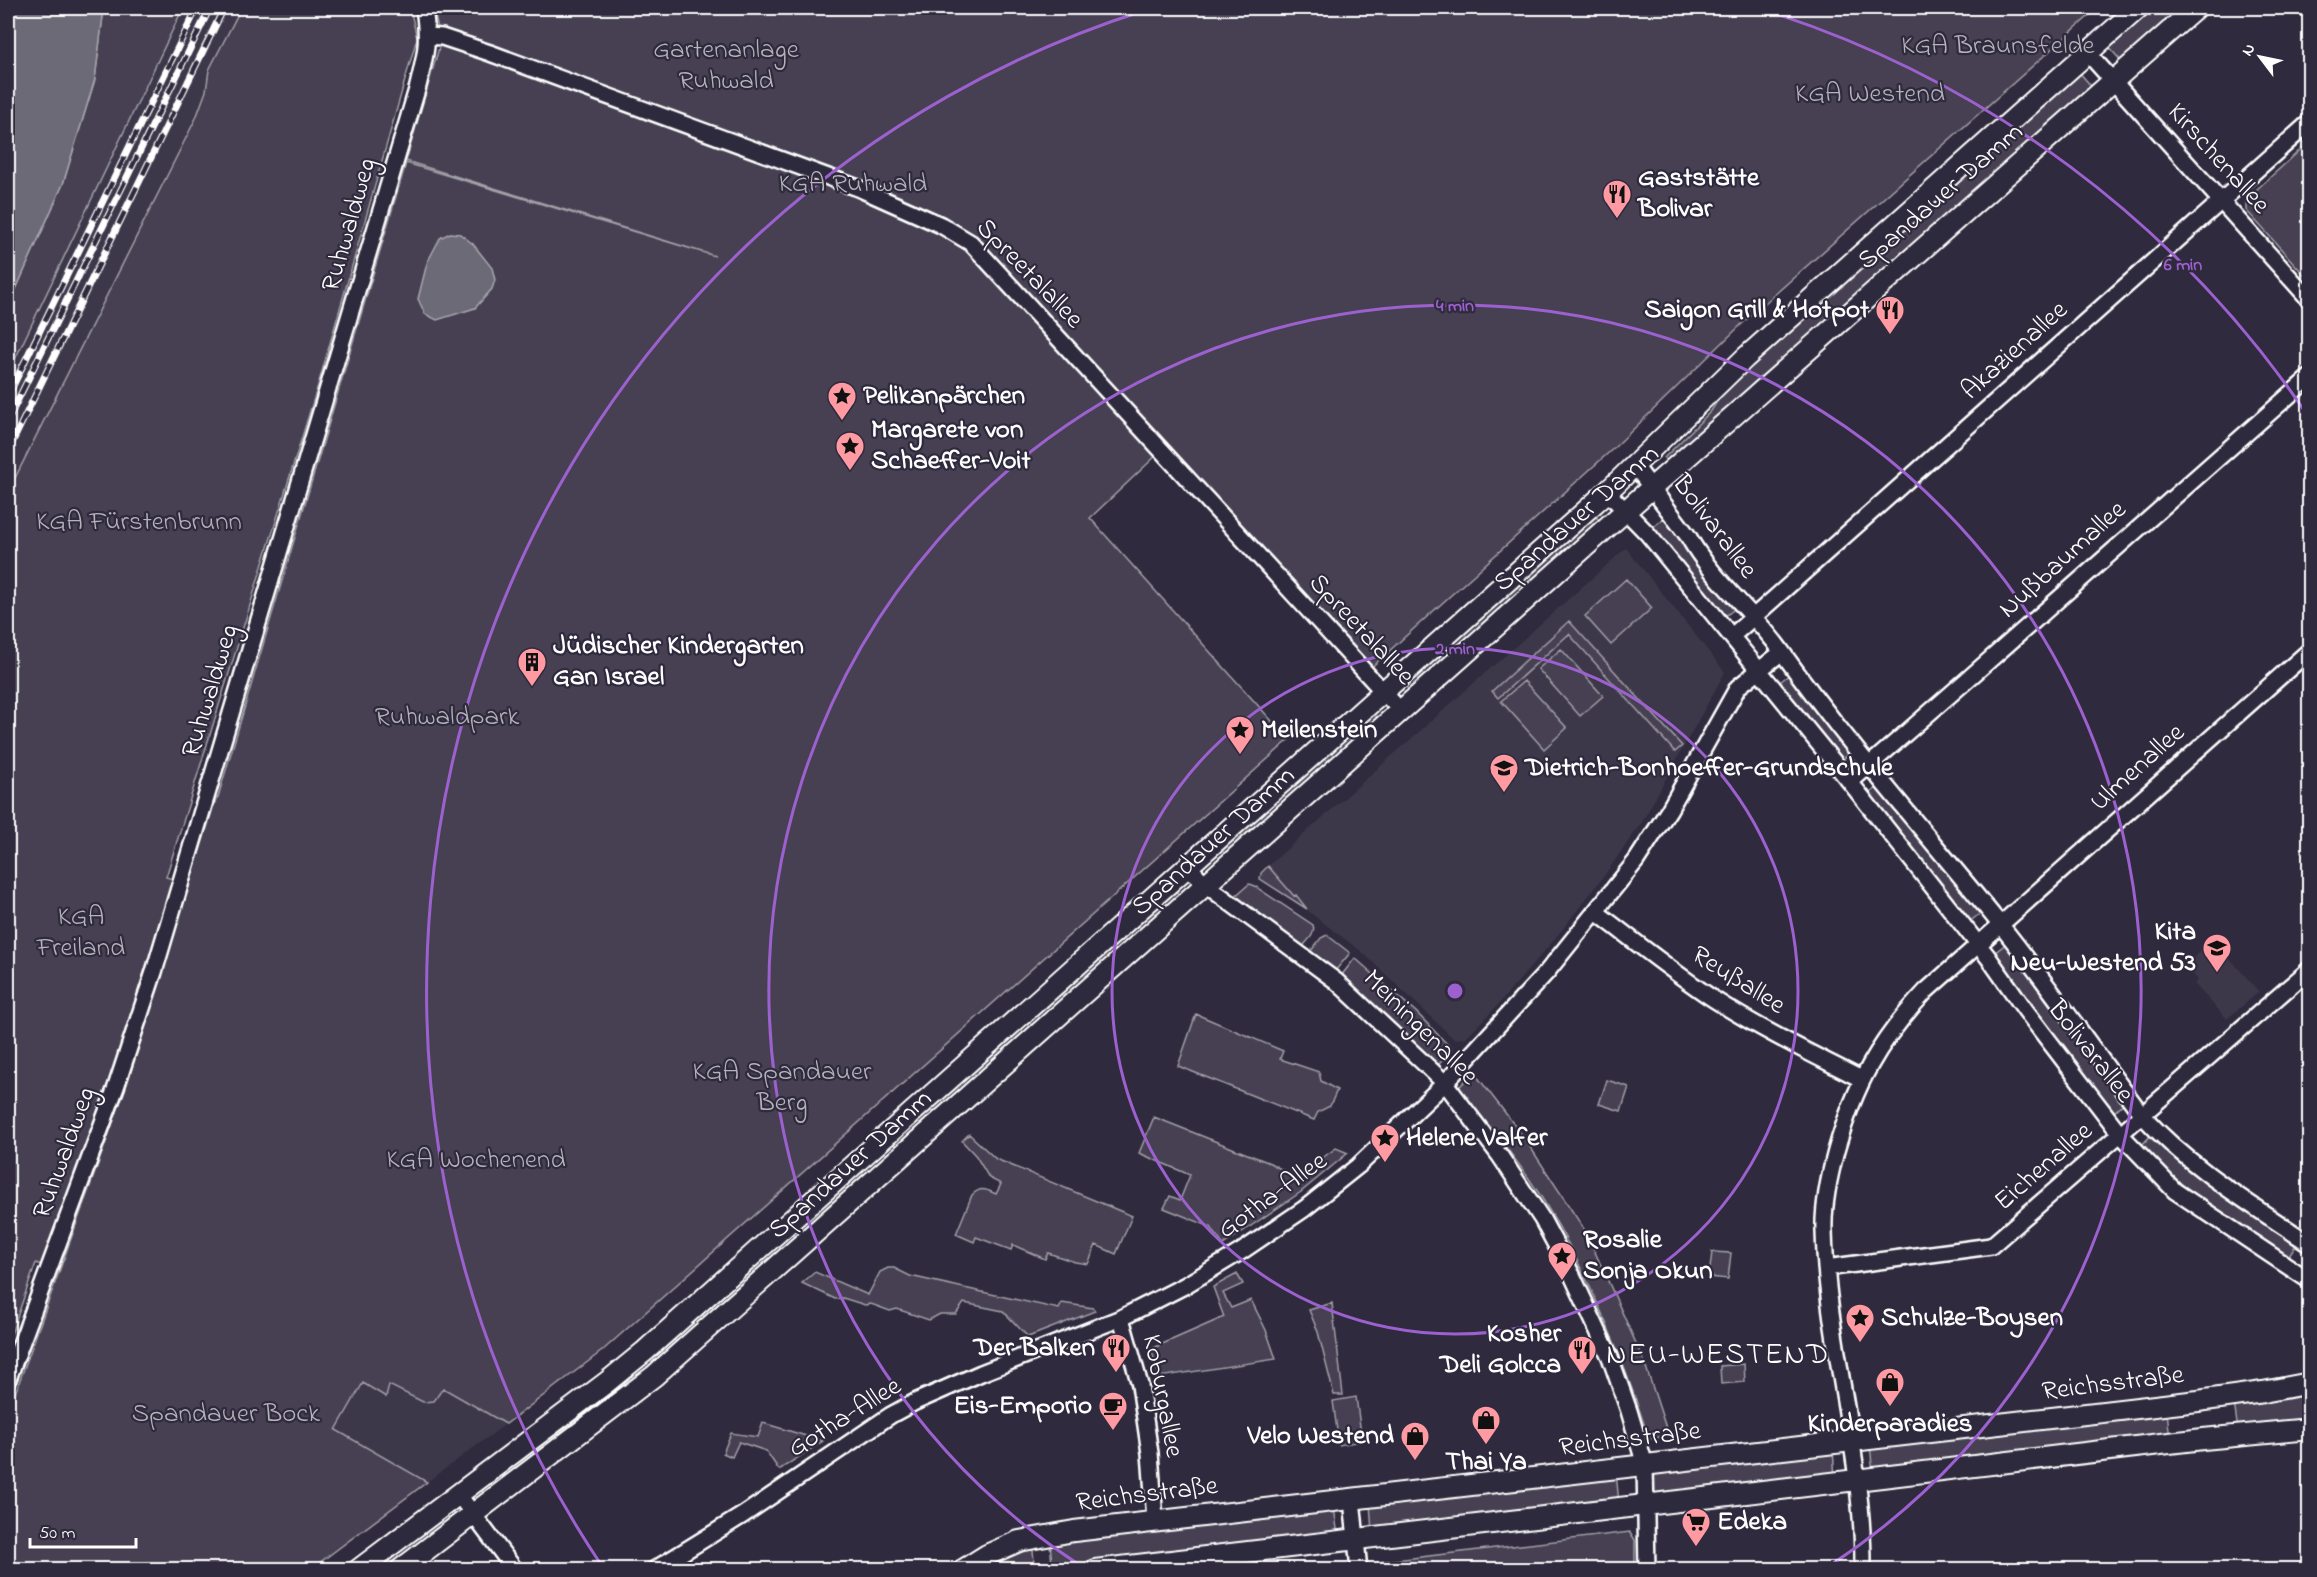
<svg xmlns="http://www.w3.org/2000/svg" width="2317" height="1577" viewBox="0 0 2317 1577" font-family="'Indie Flower',sans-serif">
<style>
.built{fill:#3c3749}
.green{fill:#464152;stroke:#a2a0a8;stroke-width:1.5}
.water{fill:#6d6a77;stroke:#a7a6ad;stroke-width:1.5}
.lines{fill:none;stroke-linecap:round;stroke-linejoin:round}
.minor-casing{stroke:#fff;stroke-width:20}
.major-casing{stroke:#fff;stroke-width:24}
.minor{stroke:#2f2a3d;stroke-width:15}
.major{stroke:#2f2a3d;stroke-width:20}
.rail-casing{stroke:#fff;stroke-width:7}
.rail{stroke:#2f2a3d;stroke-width:4.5;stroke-dasharray:14;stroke-linecap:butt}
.ring{fill:none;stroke:#9c61cf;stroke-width:3}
.labels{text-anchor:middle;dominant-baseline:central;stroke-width:4.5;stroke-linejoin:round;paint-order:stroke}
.park-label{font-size:27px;fill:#b5b3ba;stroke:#2f2a3d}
.street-label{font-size:27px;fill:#fff;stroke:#2f2a3d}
.poi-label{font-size:27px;font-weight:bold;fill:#fff;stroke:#2f2a3d;text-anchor:start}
.quarter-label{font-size:30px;letter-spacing:1.5px;fill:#fff;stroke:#2f2a3d}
.centre{fill:#9c61cf;stroke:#2f2a3d;stroke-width:3}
.ring-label{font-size:18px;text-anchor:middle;font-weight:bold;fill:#9c61cf;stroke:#2f2a3d;stroke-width:4.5;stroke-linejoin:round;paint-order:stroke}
</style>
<rect width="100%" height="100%" fill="#2f2a3d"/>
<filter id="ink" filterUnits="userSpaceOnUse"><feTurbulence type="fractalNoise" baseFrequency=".0167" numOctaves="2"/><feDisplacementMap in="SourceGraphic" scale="12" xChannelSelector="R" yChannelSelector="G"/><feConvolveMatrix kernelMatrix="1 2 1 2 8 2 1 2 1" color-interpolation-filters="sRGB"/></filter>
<g filter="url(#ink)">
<path class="built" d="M183,8H245L238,14L209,70L206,91L196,118L8,492V374Z
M1626,548L1725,672L1642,822L1604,876L1554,940L1497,1006L1465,1038L1454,1039L1362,952L1309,912L1297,895L1294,897L1268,866Z
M2216,935L2230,951L2227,955L2259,992L2227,1019L2194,984L2198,980L2185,966Z
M363,1383L385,1396L388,1385L423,1402L442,1388L506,1424L427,1482L335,1430Z"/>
<path class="green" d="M104,8H183L8,374V307L63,184L95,79Z
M245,8H410L417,38L319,382L166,877L173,879L110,1082L41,1265L36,1263L8,1343V492L196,118L206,91L209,70L238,14Z
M433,8H2098L1747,319L1616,446L1366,672L1160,452L1090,518L1289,740L602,1351L506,1424L443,1388L434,1401L423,1402L389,1385L386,1397L363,1383L336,1430L427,1482L311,1569H8V1413L126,1087L216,799L218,797L406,163L715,256L406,161L441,41Z
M2149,8H2184L2122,62L2107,45Z
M2078,71L2093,88L1670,463L1664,458L1711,411L1729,383Z
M2309,142V280L2246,210V199Z
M1594,515L1602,523L1411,692L1404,685Z
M1665,517L1737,607L1723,618L1651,529Z
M1626,579L1652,608L1611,645L1585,616Z
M1569,621L1682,746L1675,752L1569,634L1498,698L1492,691Z
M1561,649L1603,696L1580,716L1538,669Z
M1790,674L1853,750L1839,763L1776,685Z
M1524,681L1567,728L1544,749L1501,701Z
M1373,713L1379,720L1226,856L1221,849Z
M1880,785L1982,912L1968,923L1867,796Z
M1268,866L1294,896L1296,895L1307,909L1260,879L1261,873Z
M1249,884L1253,885L1313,925C1316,934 1308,940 1303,946L1233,898Z
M1175,890L1180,896L1033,1027L1028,1021Z
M1327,935L1350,953L1335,971L1310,952L1321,938Z
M2007,943L2125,1102L2112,1114L1993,954Z
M1355,958L1416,1012L1451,1048V1052L1437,1066L1382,1012L1341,976Z
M1196,1014L1283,1051L1280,1059L1319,1072L1321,1081L1337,1090L1330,1106L1318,1112L1314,1120L1178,1066Z
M1020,1028L1025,1034L897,1148L892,1142Z
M1471,1075H1476L1523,1136L1586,1232L1644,1361L1667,1431L1664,1436L1652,1439L1648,1436C1621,1352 1587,1270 1540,1195C1516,1158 1488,1124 1460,1090V1086Z
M1607,1080L1629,1087L1621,1111L1599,1104Z
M1154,1117L1270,1163L1286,1172L1299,1175L1336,1148L1348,1153L1301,1192L1223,1245L1211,1227L1164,1208L1170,1196L1180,1200L1190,1175L1139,1153Z
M969,1134L996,1159L1132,1216L1116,1254L1096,1245L1088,1264L1075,1262L1048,1253L1045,1259L1013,1245L1011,1250L976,1237L974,1242L956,1234L972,1195C981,1186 987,1190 996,1194L1001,1184L989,1178L976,1156L962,1141Z
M2152,1134L2298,1242L2287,1258C2236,1224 2184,1191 2140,1147Z
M860,1170L865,1176L706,1318L701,1312Z
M1712,1252L1731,1253L1728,1279L1709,1277Z
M888,1268H894L910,1276L1059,1309L1062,1303L1093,1308L1095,1311L1028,1337L1003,1311L964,1303L956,1314H940L929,1320L897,1309L890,1311L871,1304L865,1305L843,1298L835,1299L802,1283L815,1272L868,1295L880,1272Z
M1237,1274L1243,1284L1223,1293L1231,1308L1251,1300L1266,1330L1276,1359L1159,1377L1151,1349L1224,1317L1213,1287Z
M1332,1303L1343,1395H1334L1318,1332L1309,1310Z
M672,1337L678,1344L629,1386L486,1496L479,1487Z
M1744,1364L1745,1382L1721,1384L1720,1366Z
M2309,1391V1422L2238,1431L2234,1402Z
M1356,1397L1362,1441L1339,1445L1333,1401Z
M2167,1411L2170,1440L1873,1474L1870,1445Z
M763,1423L823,1441L779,1470L766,1451L739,1442L732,1457L723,1453L731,1433L758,1437Z
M1833,1449L1835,1478L1655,1495C1652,1488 1650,1478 1655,1471Z
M1616,1473L1619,1503L1372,1532L1370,1503Z
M1334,1507L1338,1536L1064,1569H1056L1052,1564L1050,1543Z
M445,1514L451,1521L386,1569L371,1570Z
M1630,1532L1635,1540V1569L1374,1570L1379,1562Z
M1029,1548L1033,1551L1035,1570H975L990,1561Z"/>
<path class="water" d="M8,8H104L95,79L63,184L8,307Z
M450,233L460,234L473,244L492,268L495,280L492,289L475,308L437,320L425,314L418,299L427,263L440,238Z"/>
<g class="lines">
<g class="minor-casing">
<path id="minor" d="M428,36L442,37L490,53L858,188L941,225L971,243L1401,711
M2087,52L2310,300
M1635,466L1688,536C1712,580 1754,612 1782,652C1849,746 1926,833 1999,923C2049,985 2094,1052 2143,1116C2190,1168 2252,1205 2310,1244
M1607,492L1647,533L1850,782L1988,957L2026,1011L2121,1135L2175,1191L2310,1281
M1732,636L2310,122
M1850,782L1968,679L2310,377
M1189,867L1206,885L1336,981L1445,1083L1500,1156L1542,1219L1572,1275L1610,1357L1629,1411L1645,1465L1647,1570
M1596,912C1636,942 1674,973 1715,1000C1762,1030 1812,1054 1861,1079
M1826,1268L1991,1246L2310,969
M1121,1318L1140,1385L1150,1453L1155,1520
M8,1379L116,1087L154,972L418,86C426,53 429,42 424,8
M458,1494L515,1570
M1352,1499L1359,1570
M654,1570L743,1515L891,1415L915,1402L981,1373L1121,1318L1184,1286L1242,1251L1304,1209L1358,1166L1445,1083L1546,973L1636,861L1669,810L1738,687L1782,652
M1863,1570C1864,1456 1827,1345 1824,1231C1823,1205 1829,1177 1836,1151C1855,1084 1878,1042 1926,991L2310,650"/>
</g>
<g class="major-casing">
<path id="major" d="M358,1570L607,1382L645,1351L1607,492L1745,358L2138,8
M400,1570L654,1376L1605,529L2196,8
M963,1570L987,1555L1019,1541L1074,1531L2198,1401L2263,1392L2310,1383
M1095,1570L2203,1439L2310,1429"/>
</g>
<use href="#minor" class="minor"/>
<use href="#major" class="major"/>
<g class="rail-casing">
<path id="rail" d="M8,396L197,8
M8,420L210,8
M8,451L224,8"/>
</g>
<use href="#rail" class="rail"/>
</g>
</g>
<g class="ring">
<circle cx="1455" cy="991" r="343"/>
<path d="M1081 1566A686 686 0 1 1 1829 1566"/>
<path d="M602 1566A1029 1029 0 0 1 1146 10M1764 10A1029 1029 0 0 1 2308 416"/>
</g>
<defs>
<g id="restaurant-pin" transform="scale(1.5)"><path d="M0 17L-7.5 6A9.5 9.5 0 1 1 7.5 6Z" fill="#ff9aa2" stroke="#2f2a3d"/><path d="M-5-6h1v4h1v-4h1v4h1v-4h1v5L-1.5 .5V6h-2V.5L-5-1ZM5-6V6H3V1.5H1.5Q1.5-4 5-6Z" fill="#111"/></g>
<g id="sight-pin" transform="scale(1.5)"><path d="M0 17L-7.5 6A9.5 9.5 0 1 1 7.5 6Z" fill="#ff9aa2" stroke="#2f2a3d"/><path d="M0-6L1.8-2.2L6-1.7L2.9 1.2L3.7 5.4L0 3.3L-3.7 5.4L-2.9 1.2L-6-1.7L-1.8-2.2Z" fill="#111"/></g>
<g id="building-pin" transform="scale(1.5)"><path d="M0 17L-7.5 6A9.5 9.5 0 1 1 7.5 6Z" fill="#ff9aa2" stroke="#2f2a3d"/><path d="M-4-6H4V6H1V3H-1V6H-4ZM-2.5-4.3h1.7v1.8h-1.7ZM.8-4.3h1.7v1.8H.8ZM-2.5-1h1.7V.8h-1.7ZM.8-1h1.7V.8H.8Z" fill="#111"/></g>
<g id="school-pin" transform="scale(1.5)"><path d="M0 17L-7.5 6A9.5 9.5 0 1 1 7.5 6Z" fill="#ff9aa2" stroke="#2f2a3d"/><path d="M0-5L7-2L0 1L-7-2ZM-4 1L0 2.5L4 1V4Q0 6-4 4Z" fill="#111"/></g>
<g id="shop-pin" transform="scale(1.5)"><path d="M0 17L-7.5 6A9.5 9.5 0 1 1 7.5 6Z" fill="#ff9aa2" stroke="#2f2a3d"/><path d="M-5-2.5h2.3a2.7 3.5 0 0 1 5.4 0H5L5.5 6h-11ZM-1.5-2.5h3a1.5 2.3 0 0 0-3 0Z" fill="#111"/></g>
<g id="cafe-pin" transform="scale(1.5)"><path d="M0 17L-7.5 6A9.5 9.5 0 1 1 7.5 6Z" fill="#ff9aa2" stroke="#2f2a3d"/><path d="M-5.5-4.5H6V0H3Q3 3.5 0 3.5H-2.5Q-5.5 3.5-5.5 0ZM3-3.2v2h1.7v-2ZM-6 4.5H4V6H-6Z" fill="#111"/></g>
<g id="supermarket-pin" transform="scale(1.5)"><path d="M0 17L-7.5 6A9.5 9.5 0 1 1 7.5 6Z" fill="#ff9aa2" stroke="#2f2a3d"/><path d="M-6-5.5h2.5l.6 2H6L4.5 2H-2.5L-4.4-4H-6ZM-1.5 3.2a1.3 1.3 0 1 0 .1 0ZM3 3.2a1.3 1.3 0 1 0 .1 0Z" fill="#111"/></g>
</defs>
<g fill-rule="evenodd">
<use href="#restaurant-pin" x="1617" y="194"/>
<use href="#restaurant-pin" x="1890" y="310"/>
<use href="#sight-pin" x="842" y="396"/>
<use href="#sight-pin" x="850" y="446"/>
<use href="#building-pin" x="532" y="662"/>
<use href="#sight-pin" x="1240" y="730"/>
<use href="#school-pin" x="1504" y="768"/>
<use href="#school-pin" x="2217" y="948"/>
<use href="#sight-pin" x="1385" y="1138"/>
<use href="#sight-pin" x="1562" y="1256"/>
<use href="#sight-pin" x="1860" y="1318"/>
<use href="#restaurant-pin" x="1116" y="1348"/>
<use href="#restaurant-pin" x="1582" y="1350"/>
<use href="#shop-pin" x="1890" y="1382"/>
<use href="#cafe-pin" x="1113" y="1406"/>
<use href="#shop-pin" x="1486" y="1420"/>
<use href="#shop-pin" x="1415" y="1436"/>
<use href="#supermarket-pin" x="1696" y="1522"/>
</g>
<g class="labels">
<g class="park-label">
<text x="1998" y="46">KGA Braunsfelde</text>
<text x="726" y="50">Gartenanlage<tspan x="726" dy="31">Ruhwald</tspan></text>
<text x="1870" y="94">KGA Westend</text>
<text x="853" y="184">KGA Ruhwald</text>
<text x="139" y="522">KGA Fürstenbrunn</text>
<text x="447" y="717">Ruhwaldpark</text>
<text x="81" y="917">KGA<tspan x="81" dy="31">Freiland</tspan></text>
<text x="782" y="1072">KGA Spandauer<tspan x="782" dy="31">Berg</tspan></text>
<text x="476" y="1160">KGA Wochenend</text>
<text x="226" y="1414">Spandauer Bock</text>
</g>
<g class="street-label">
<text transform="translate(2218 159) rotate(48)">Kirschenallee</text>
<text transform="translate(1941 197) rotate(-41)">Spandauer Damm</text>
<text transform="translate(350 225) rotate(-74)">Ruhwaldweg</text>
<text transform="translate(1029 274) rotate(46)">Spreetalallee</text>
<text transform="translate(2015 351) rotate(-42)">Akazienallee</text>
<text transform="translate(1577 519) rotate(-41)">Spandauer Damm</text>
<text transform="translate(1714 527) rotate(53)">Bolivarallee</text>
<text transform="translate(2063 560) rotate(-42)">Nußbaumallee</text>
<text transform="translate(1361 630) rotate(47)">Spreetalallee</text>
<text transform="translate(211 691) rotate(-73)">Ruhwaldweg</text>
<text transform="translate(2138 768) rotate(-42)">Ulmenallee</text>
<text transform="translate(1214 842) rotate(-42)">Spandauer Damm</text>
<text transform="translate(1738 981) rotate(32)">Reußallee</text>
<text transform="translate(1420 1028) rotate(45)">Meiningenallee</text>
<text transform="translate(2090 1052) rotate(52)">Bolivarallee</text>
<text transform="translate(65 1153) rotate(-70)">Ruhwaldweg</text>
<text transform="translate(851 1165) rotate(-42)">Spandauer Damm</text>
<text transform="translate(2044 1167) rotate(-41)">Eichenallee</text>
<text transform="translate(1273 1196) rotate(-36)">Gotha-Allee</text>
<text transform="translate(2113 1384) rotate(-7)">Reichsstraße</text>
<text transform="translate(1162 1396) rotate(79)">Koburgallee</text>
<text transform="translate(845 1418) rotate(-32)">Gotha-Allee</text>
<text transform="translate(1630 1440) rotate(-7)">Reichsstraße</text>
<text transform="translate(1147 1495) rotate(-7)">Reichsstraße</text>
</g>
<g class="poi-label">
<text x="1638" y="178">Gaststätte<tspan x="1638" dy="31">Bolivar</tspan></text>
<text x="1869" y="310" text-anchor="end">Saigon Grill &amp; Hotpot</text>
<text x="863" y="396">Pelikanpärchen</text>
<text x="871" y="430">Margarete von<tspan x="871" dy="31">Schaeffer-Voit</tspan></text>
<text x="553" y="646">Jüdischer Kindergarten<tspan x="553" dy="31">Gan Israel</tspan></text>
<text x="1261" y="730">Meilenstein</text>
<text x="1525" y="768">Dietrich-Bonhoeffer-Grundschule</text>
<text x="2196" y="932" text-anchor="end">Kita<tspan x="2196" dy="31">Neu-Westend 53</tspan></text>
<text x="1406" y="1138">Helene Valfer</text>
<text x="1583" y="1240">Rosalie<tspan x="1583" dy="31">Sonja Okun</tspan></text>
<text x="1881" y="1318">Schulze-Boysen</text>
<text x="1561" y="1334" text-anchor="end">Kosher<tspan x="1561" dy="31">Deli Golcca</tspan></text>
<text x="1095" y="1348" text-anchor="end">Der Balken</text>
<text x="1092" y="1406" text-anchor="end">Eis-Emporio</text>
<text x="1890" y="1424" text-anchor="middle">Kinderparadies</text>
<text x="1394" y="1436" text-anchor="end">Velo Westend</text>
<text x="1486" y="1462" text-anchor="middle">Thai Ya</text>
<text x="1717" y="1522">Edeka</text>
</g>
<g class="quarter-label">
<text x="1718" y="1356">NEU-WESTEND</text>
</g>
</g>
<circle cx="1455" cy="991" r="9" class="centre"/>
<g class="ring-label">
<text x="2183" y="270">6 min</text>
<text x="1455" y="311">4 min</text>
<text x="1455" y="654">2 min</text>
</g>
<rect width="2317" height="1577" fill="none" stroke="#2f2a3d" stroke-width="30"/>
<rect x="15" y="15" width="2287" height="1547" fill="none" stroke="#fff" stroke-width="2" filter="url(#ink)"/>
<g transform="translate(2260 57) rotate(302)" stroke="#2f2a3d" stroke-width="4.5" paint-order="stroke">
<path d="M0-4.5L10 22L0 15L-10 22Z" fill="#ffffff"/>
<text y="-9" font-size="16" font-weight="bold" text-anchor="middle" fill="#ffffff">N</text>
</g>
<path d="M30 1538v9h106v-9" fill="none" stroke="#ffffff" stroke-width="3"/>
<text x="39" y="1538" font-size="18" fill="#ffffff" stroke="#2f2a3d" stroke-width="4.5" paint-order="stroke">50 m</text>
</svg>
